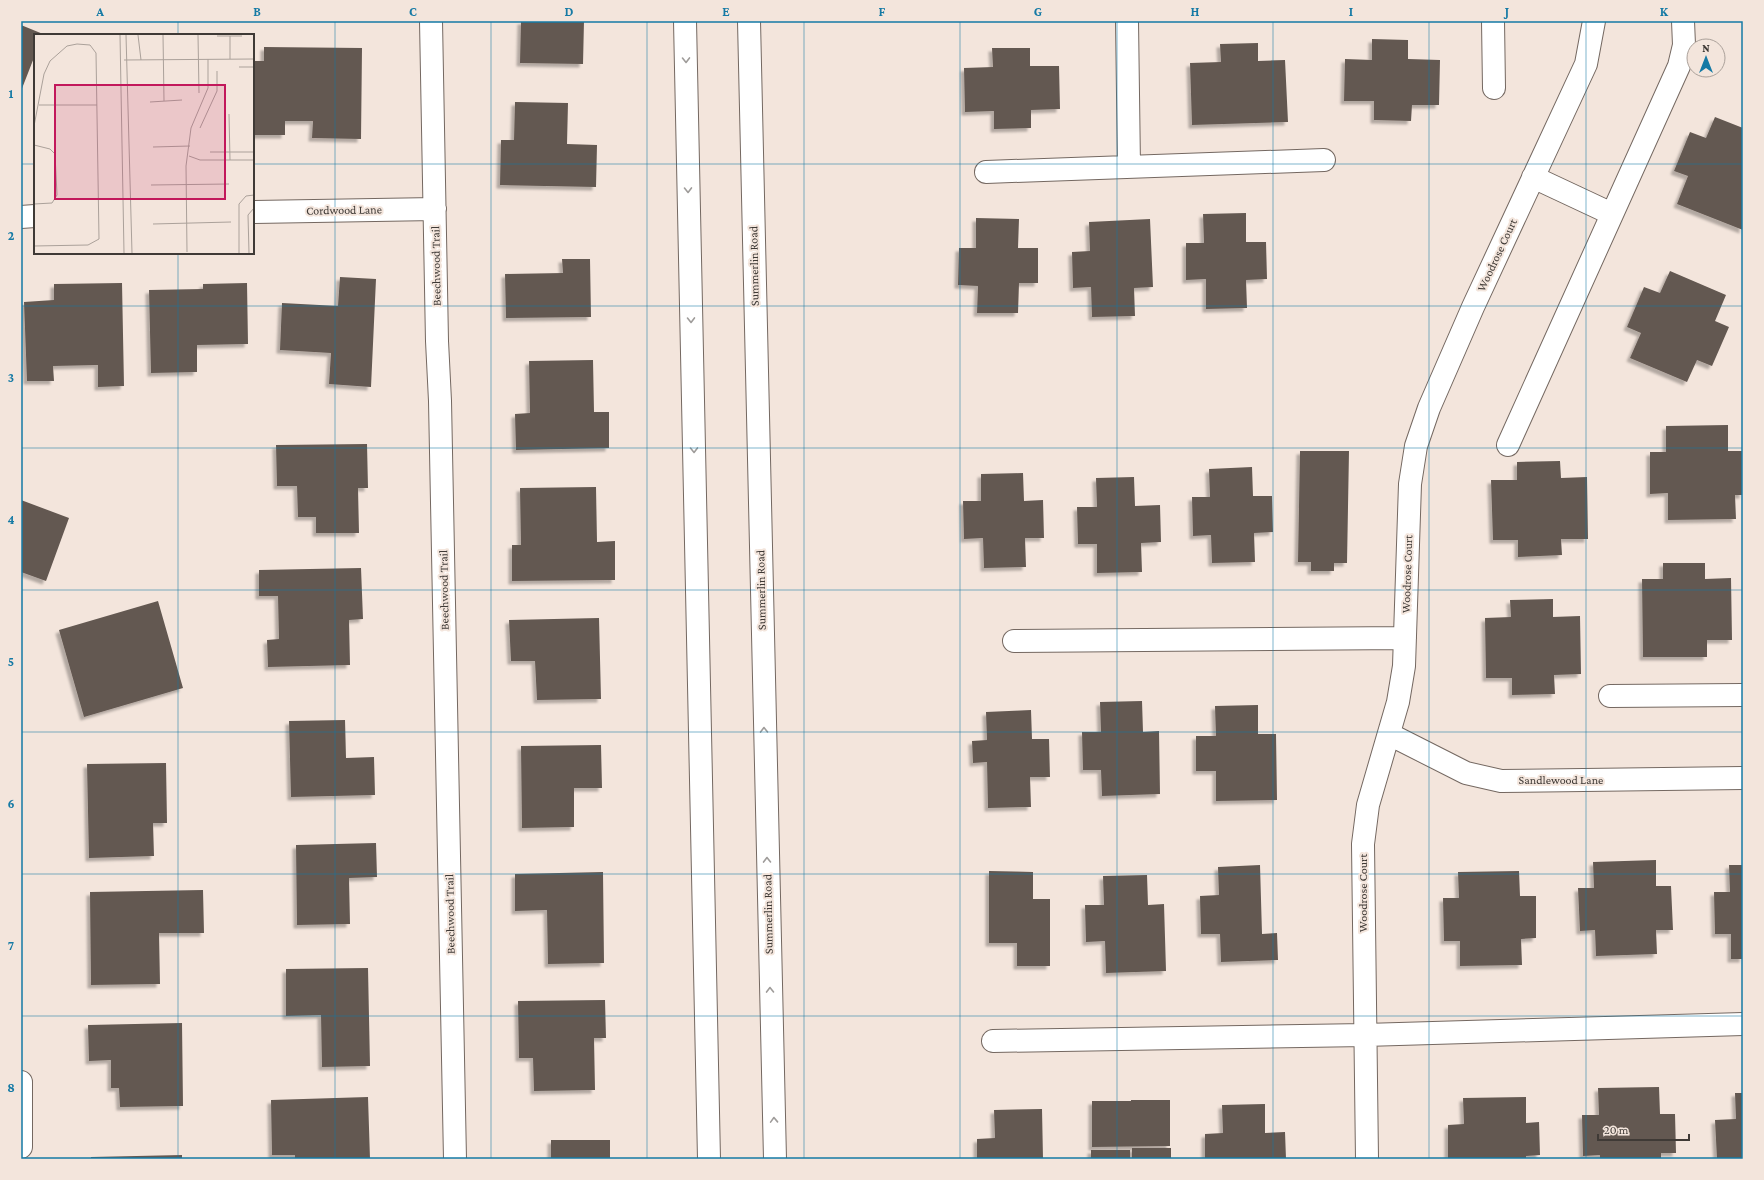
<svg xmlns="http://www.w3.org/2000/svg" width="1764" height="1180" viewBox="0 0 1764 1180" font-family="'Crimson Pro',serif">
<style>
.building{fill:#635851;filter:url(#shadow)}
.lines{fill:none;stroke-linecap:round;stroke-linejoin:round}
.minor-casing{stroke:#746861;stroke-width:24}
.major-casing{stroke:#746861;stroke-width:24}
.minor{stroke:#fff;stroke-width:22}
.major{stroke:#fff;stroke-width:22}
.oneway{stroke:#9f9c9a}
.grid{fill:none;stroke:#157aa5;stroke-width:1;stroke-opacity:0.55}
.labels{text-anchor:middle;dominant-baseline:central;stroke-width:4;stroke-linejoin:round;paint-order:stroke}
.street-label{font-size:12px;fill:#3f3a36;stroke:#f3e5dc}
.inset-road{fill:none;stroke:#aba19a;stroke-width:1}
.view{fill:#c2185b;fill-opacity:0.15;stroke:#c2185b;stroke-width:2}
.inset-edge{fill:none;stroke:#3f3a36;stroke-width:2}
.neatline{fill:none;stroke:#157aa5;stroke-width:1.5}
.grid-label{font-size:13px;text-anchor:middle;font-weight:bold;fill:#157aa5}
</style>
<defs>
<filter id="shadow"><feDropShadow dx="-3.5" dy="3.5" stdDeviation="1" flood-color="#0004"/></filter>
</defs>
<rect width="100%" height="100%" fill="#f3e5dc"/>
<path class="building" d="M521,21H584L583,64L520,63Z
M21,25L43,34L35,35V55L21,91Z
M1372,39L1408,40V59L1440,60L1439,105H1412L1411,121L1374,120V101H1344L1345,59L1372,60Z
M1258,43V61L1285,60L1288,122L1192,125L1190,63L1221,62L1220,44Z
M264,47L362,48L361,139L312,138L313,121H285V135H253V61H264Z
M992,48H1030V66H1059L1060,109L1031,110V128L994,129V111L965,112L964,68L993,67Z
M515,102L568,103L567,144L597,145L596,187L500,185L501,140H514Z
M1715,117L1743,128V230L1677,204L1688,176L1674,171L1690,132L1706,138Z
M1246,213V242H1266L1267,279L1246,280L1247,308L1206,309V279L1186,280V243H1204L1203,214Z
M976,218L1019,219L1018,248H1038V283H1019L1018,313H977L978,286L958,285L959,248H976Z
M1150,219L1153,287L1134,288L1135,316L1092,317L1091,287L1073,288L1072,252L1090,251L1089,222Z
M562,259H590L591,317L506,318L505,274L563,273Z
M1670,271L1726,295L1715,321L1729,327L1712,366L1697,360L1687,382L1630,358L1641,333L1627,327L1644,287L1660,293Z
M340,277L376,279L371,387L329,384L331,353L280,350L282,303L338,306Z
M122,283L124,386L98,387V365L53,366L54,381H27L24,302L54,300V284Z
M247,283L248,344L197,345V372L151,373L149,290L203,289V284Z
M593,360L594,412H609V448L516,450L515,414L530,413L529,361Z
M1728,425V451H1743V495H1735L1736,519L1668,520V493L1650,494V452H1666V426Z
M367,444L368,488H358L359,533H316V517H298L297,486H277L276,445Z
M1300,451H1349L1347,563H1334V571H1311V562H1298Z
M1560,461L1561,478L1587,477L1588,539H1561L1562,555L1518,557V540H1493L1491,480H1517V462Z
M1252,467L1253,496H1272L1273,532L1254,533L1255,562L1212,563L1211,535L1193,536L1192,497H1210L1209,469Z
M1023,473L1024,501L1043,500L1044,538H1025L1026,567L984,568L983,538L964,539L963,501H981V474Z
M1134,477L1135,506L1160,505L1161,542L1141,543L1142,572L1097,573V544H1078L1077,507H1097L1096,478Z
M596,487L597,542L615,541V580L512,581V545H521L520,488Z
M21,500L69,518L46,581L21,572Z
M1663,563H1705V579L1731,578L1732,640H1707V657H1643L1642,579H1663Z
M361,568L363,619L349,620L350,665L268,667L267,640L279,639L278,596H259V570Z
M1553,599V617L1580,616L1581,674L1554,675L1555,694L1512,695V678H1486L1485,618L1511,617L1510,600Z
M158,601L183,688L84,717L59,630Z
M599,618L601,699L537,700L535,661H511L509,620Z
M1142,701L1143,732L1159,731L1160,794L1102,796L1101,770H1083L1082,732H1101L1100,702Z
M1258,705V734H1276L1277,800L1216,801V771H1196V736H1216L1215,706Z
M1031,710L1032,739H1049L1050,777H1030L1031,807L988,808L987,762L973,763L972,741L987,740L986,712Z
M345,720L346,758L374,757L375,795L291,797L289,721Z
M601,745L602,788H574V827L522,828L521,746Z
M166,763L167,823H153L154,856L89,858L87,764Z
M376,843L377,877L349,878L350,924L297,925L296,845Z
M1656,860V886H1671L1673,930H1656L1657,954L1596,956L1595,930L1580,931L1578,888H1594L1593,862Z
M1260,865L1262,934L1277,933L1278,960L1221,962L1220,934H1201L1200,896L1219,895L1218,867Z
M1729,865H1743V959H1731V934H1715L1714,892H1730Z
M989,871L1033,872V899H1050V966H1017V943H989Z
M1519,871L1520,896H1536V938L1521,939L1522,965L1460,966V941H1444L1443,898H1459L1458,872Z
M603,872L604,963L548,964L547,910L515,911V874Z
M1147,875L1148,905L1164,904L1166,971L1106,973L1105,941L1086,942L1085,905H1104L1103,876Z
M203,890L204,933H159L160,984L91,985L90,892Z
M368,968L370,1066L322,1067L321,1015L286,1016V969Z
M605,1000L606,1038H594L595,1090L534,1091L533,1058H519L518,1001Z
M182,1023L183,1106L120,1107L119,1088H111V1060L89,1061L88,1025Z
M1659,1087L1660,1114H1675L1676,1153H1661V1159H1600V1155L1583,1156L1582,1115H1599L1598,1088Z
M1735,1093H1743V1159H1717L1715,1120L1736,1119Z
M368,1097L370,1159H295V1155H272L271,1100Z
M1526,1097V1123L1539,1122L1540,1155L1526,1156V1159H1448V1125L1464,1124L1463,1098Z
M1131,1100H1170V1146L1092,1147V1101H1131Z
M1265,1104V1133L1285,1132L1286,1159H1205V1134L1223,1133L1222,1105Z
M1042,1109L1043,1159H977V1139L995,1138L994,1110Z
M551,1140H610V1159H551Z
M1132,1148H1171V1159H1132Z
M1091,1150H1130V1159H1091Z
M182,1155V1159H91V1157Z"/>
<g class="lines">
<g class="minor-casing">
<path id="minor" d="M431,21L437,341L440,401L455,1159
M1127,21L1129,167
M1493,21L1494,88
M986,172L1324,160
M1533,177L1612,214
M253,212L435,209
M21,217L35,216
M1508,445L1679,66L1684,45L1683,21
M1014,641L1405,638
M1610,696L1743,695
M1389,734L1466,773L1501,781L1743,778
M993,1041L1365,1035L1743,1024
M21,1082V1147
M1367,1159L1363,844L1368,805L1398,702L1404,666L1410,484L1416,446L1429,408L1473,307L1586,64L1594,21"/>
</g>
<g class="major-casing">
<path id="major" d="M685,21L709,1159
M749,21L775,1159"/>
</g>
<use href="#minor" class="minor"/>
<use href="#major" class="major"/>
</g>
<defs><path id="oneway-chevron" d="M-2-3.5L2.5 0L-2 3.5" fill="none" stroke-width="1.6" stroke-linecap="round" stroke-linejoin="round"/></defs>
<g class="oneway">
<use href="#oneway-chevron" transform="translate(686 60) rotate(89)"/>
<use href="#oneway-chevron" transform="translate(688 190) rotate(89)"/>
<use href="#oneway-chevron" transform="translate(691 320) rotate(89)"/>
<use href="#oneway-chevron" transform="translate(694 450) rotate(89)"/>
<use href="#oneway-chevron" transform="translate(764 730) rotate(-91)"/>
<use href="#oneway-chevron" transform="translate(767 860) rotate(-91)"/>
<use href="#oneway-chevron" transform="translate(770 990) rotate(-91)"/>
<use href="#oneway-chevron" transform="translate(774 1120) rotate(-92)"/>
</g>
<path class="grid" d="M178,21V35M335,21V1159M491,21V1159M647,21V1159M804,21V1159M960,21V1159M1117,21V1159M1273,21V1159M1429,21V1159M1586,21V1159M21,164H35M253,164H1743M178,253V1159M21,306H1743M21,448H1743M21,590H1743M21,732H1743M21,874H1743M21,1016H1743"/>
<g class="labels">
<g class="street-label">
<text transform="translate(344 210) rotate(-1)">Cordwood Lane</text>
<text transform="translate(1497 255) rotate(-65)">Woodrose Court</text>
<text transform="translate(436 266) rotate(-91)">Beechwood Trail</text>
<text transform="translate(754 266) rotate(-91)">Summerlin Road</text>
<text transform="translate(1407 574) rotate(-88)">Woodrose Court</text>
<text transform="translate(444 590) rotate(-91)">Beechwood Trail</text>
<text transform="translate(761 590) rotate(-91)">Summerlin Road</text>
<text x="1561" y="780">Sandlewood Lane</text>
<text transform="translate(1363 893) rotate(-90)">Woodrose Court</text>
<text transform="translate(450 914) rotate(-91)">Beechwood Trail</text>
<text transform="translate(768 914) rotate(-91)">Summerlin Road</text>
</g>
</g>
<g transform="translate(34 34)">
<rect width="220" height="220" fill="#f3e5dc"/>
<path class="inset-road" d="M86,1L90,219M92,1L98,219M104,1L107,26M129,1L130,67M164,1L165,59M183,2H208M196,2V25M90,26L220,25M205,33H220M116,68L148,66M5,71H63M195,80L196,126M0,92L10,40L16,27L33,12L43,10L56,11L62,19L65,205L54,211L0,212M166,94L183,57V37M0,111L16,115L21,120L23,161L18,169L0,170M119,113L156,112M176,118H220M155,122L166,126H220M220,126V142M117,151L195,150M119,190L197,188M153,218L152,132L157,94L174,54V25M205,219V170L212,162L220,161M215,219L214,181L220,174"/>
<path class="view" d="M21,51H191V165H21Z"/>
<rect width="220" height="220" class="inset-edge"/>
</g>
<rect width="1764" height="1180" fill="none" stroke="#f3e5dc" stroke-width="44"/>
<g transform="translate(1706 58)"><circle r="19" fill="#f3e5dc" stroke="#aba19a"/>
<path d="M0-3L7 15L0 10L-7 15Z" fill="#157aa5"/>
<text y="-6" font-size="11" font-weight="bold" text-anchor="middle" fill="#3f3a36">N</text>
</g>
<path d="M1598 1134v6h91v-6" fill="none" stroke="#3f3a36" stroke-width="2"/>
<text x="1604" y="1134" font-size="12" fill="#3f3a36" stroke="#f3e5dc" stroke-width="3" paint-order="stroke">20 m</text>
<rect x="22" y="22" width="1720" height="1136" class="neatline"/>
<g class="grid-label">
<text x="100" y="16">A</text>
<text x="257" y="16">B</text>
<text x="413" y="16">C</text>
<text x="569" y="16">D</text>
<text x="726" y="16">E</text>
<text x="882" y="16">F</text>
<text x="1038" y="16">G</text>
<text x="1195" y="16">H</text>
<text x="1351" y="16">I</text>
<text x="1507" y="16">J</text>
<text x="1664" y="16">K</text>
<text x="11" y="98">1</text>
<text x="11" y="240">2</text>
<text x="11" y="382">3</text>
<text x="11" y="524">4</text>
<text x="11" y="666">5</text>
<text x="11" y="808">6</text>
<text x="11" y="950">7</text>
<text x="11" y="1092">8</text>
</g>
</svg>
